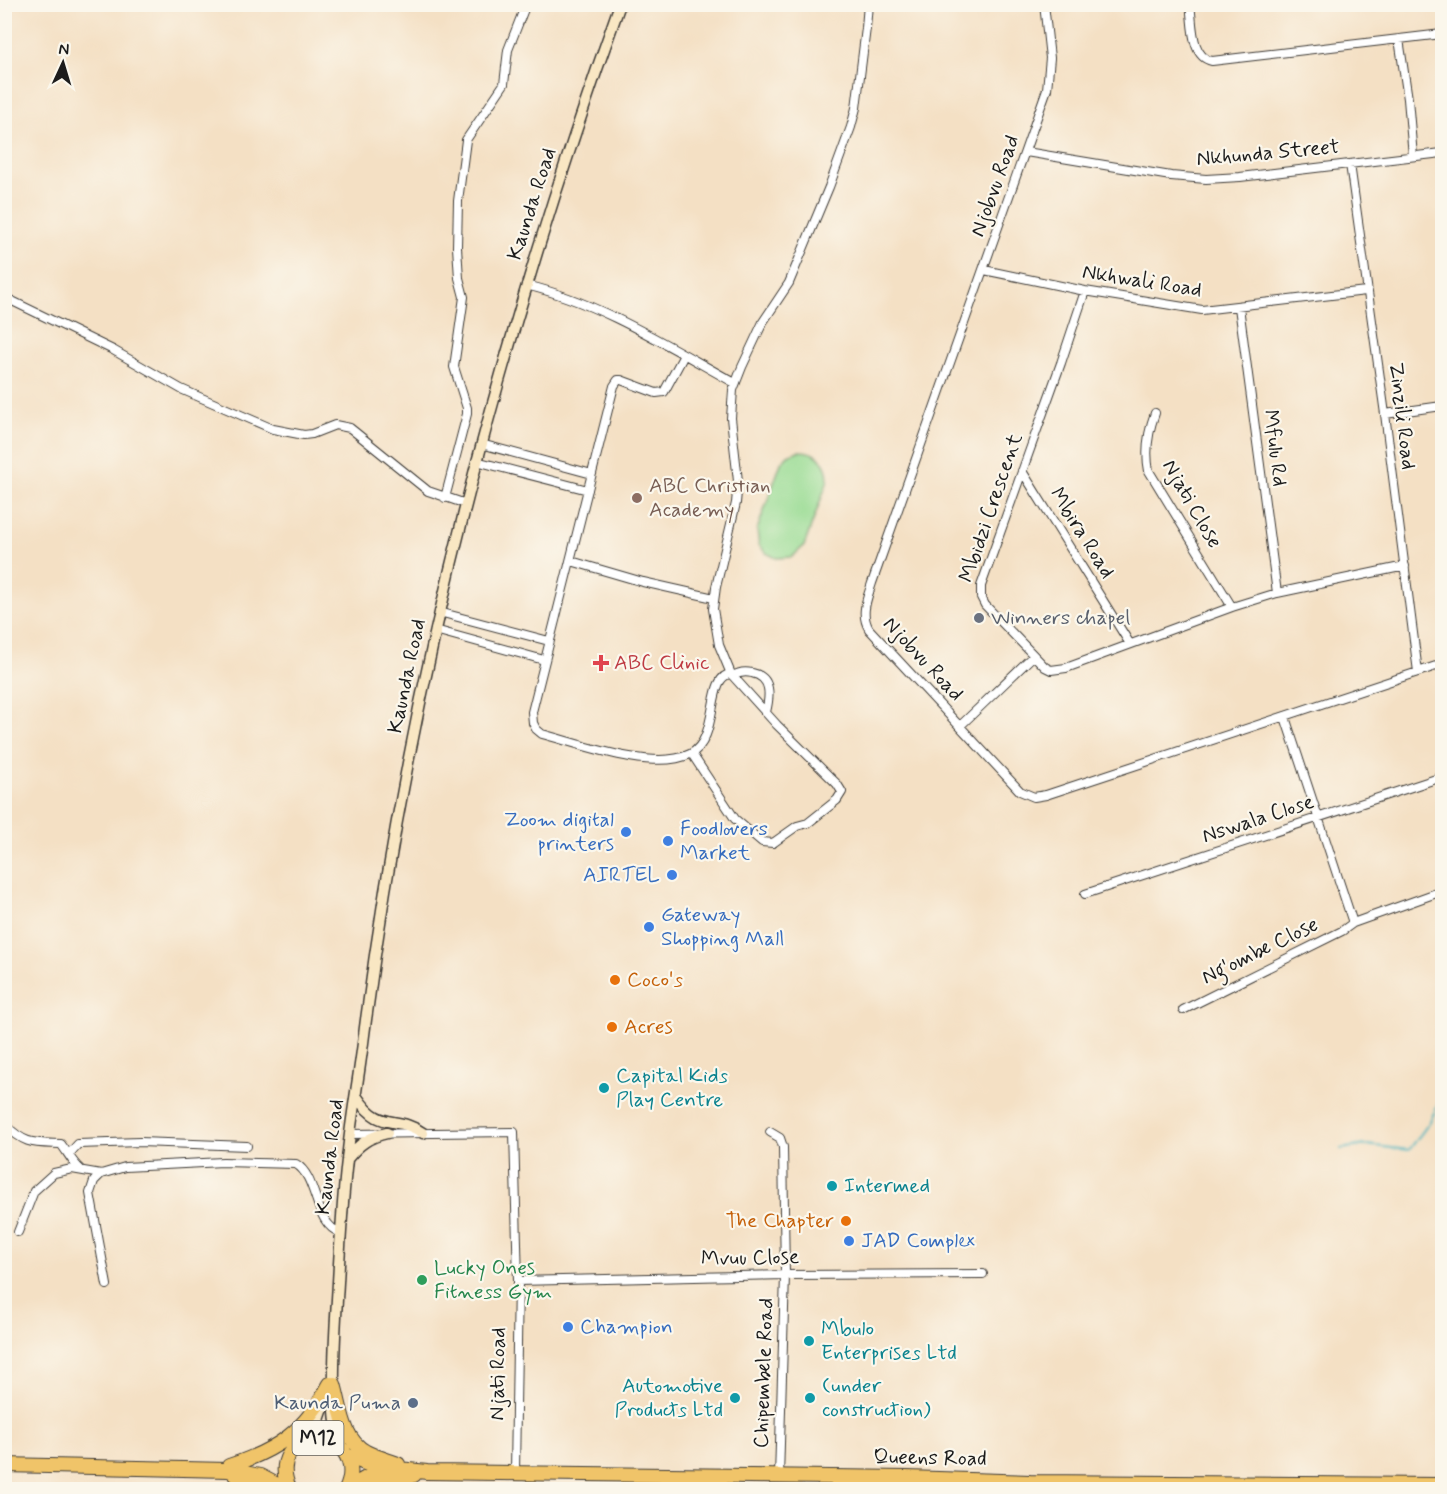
<svg xmlns="http://www.w3.org/2000/svg" width="1447" height="1494" viewBox="0 0 1447 1494" font-family="Mynerve,sans-serif">
<style>
.green{fill:#98db93;stroke:#5a7c58;stroke-width:1.5}
.lines{fill:none;stroke-linecap:round;stroke-linejoin:round}
.stream{stroke:#44b3bf;stroke-width:2}
.street-casing{stroke:#3c3935;stroke-width:10}
.secondary-casing{stroke:#3c3935;stroke-width:13}
.highway-casing{stroke:#3c3935;stroke-width:16}
.street{stroke:#fff;stroke-width:8}
.secondary{stroke:#f9e7c3;stroke-width:10}
.highway{stroke:#f0c469;stroke-width:14}
.education-dot{fill:#8d6e63;stroke:#fbf7ec;stroke-width:2}
.worship-dot{fill:#6b7280;stroke:#fbf7ec;stroke-width:2}
.health-dot{fill:#e0444e;stroke:#fbf7ec;stroke-width:2}
.shop-dot{fill:#3f7fe0;stroke:#fbf7ec;stroke-width:2}
.food-dot{fill:#e8710a;stroke:#fbf7ec;stroke-width:2}
.culture-dot{fill:#0f9aa8;stroke:#fbf7ec;stroke-width:2}
.leisure-dot{fill:#2e9e5b;stroke:#fbf7ec;stroke-width:2}
.service-dot{fill:#5c6f8a;stroke:#fbf7ec;stroke-width:2}
.labels{text-anchor:middle;dominant-baseline:central;stroke-width:4.5;stroke-linejoin:round;paint-order:stroke}
.shield{fill:#fbf7ec;stroke:#5f5e5a;stroke-width:1.5}
.shield-label{font-size:20px;font-weight:bold;fill:#1c1c1c}
.street-label{font-size:21px;fill:#1c1c1c;stroke:#fbf7ec}
.education-label{font-size:21px;fill:#785e54;stroke:#fbf7ec;text-anchor:start}
.worship-label{font-size:21px;fill:#5b616d;stroke:#fbf7ec;text-anchor:start}
.health-label{font-size:21px;fill:#be3a42;stroke:#fbf7ec;text-anchor:start}
.shop-label{font-size:21px;fill:#366cbe;stroke:#fbf7ec;text-anchor:start}
.food-label{font-size:21px;fill:#c56008;stroke:#fbf7ec;text-anchor:start}
.culture-label{font-size:21px;fill:#0d838f;stroke:#fbf7ec;text-anchor:start}
.leisure-label{font-size:21px;fill:#27864d;stroke:#fbf7ec;text-anchor:start}
.service-label{font-size:21px;fill:#4e5e75;stroke:#fbf7ec;text-anchor:end}
</style>
<rect width="100%" height="100%" fill="#fbf7ec"/>
<filter id="ink" filterUnits="userSpaceOnUse"><feTurbulence type="fractalNoise" baseFrequency=".0167" numOctaves="2"/><feDisplacementMap in="SourceGraphic" scale="12" xChannelSelector="R" yChannelSelector="G"/><feConvolveMatrix kernelMatrix="1 2 1 2 8 2 1 2 1" color-interpolation-filters="sRGB"/></filter>
<filter id="wash" filterUnits="userSpaceOnUse"><feTurbulence type="fractalNoise" baseFrequency=".008" numOctaves="4" result="noise"/><feDisplacementMap in="SourceGraphic" scale="24" xChannelSelector="R" yChannelSelector="G"/><feGaussianBlur stdDeviation="1.35" result="paint"/><feColorMatrix in="noise" values="0 0 0 0 0 0 0 0 0 0 0 0 0 0 0 0 0 1.4 0 .05"/><feComposite in="paint" operator="in"/></filter>
<g filter="url(#wash)">
<rect width="100%" height="100%" fill="#f4e0c4"/>
<path class="green" d="M798,451C816,450 828,462 828,480L804,546L792,557L776,558L766,553L759,545L757,530L781,463L788,455Z"/>
<g class="lines">
<path class="stream" d="M1341,1149L1366,1145L1409,1150L1429,1123L1442,1097"/>
</g>
</g>
<g filter="url(#ink)">
<g class="lines">
<g class="street-casing">
<path id="street" d="M1044,4L1050,58L1047,89L872,583C867,599 860,614 869,629L1020,791L1034,797L1046,795L1442,664
M1190,4C1193,22 1190,57 1212,61L1442,34
M1399,39L1408,99L1413,156
M1026,152L1171,176L1206,179L1240,177L1442,153
M1350,164L1385,414L1418,672
M984,270L1085,291L1202,310L1366,291
M526,285C601,303 668,346 735,383
M1085,291L1061,363L981,586V597L985,605L1045,667L1051,670L1066,668L1232,607L1277,593L1405,566
M4,297L113,350L181,389L273,429L304,435L312,434L335,425L350,428L428,491L466,504
M1239,307L1277,593
M684,355L664,392L656,393L621,380H618L614,386L532,712L533,723L536,729L542,734C580,744 654,772 690,754C720,740 706,675 731,674
M1155,413C1148,432 1145,451 1149,471L1232,607
M1385,414L1442,406
M481,444L592,474
M476,461L588,490
M1022,471L1130,644
M445,498L467,414V408L454,367L464,297L459,278L457,247L458,201L466,140L504,84L508,50L526,4
M571,561L643,582L714,598
M439,612L549,641
M435,630L544,660
M733,676C739,672 744,671 752,673C772,677 770,696 766,712
M1285,717L1353,923L1442,891
M960,726L1033,656
M692,754L735,819L762,842L773,843L797,826L808,823L837,800L842,792L837,784L777,725L731,674L719,645L713,609L716,587L736,503L738,481L731,418L733,390L742,367L763,322L789,283L829,187L851,127L856,108L866,28L868,4
M1085,894L1442,777
M1183,1010L1342,931L1353,923
M4,1124C26,1145 32,1143 61,1144C68,1153 72,1162 80,1169
M770,1132L780,1138L783,1147L785,1275L779,1477
M350,1134L514,1132L518,1281L515,1472
M69,1154L78,1144L140,1142L247,1146
M101,1174L94,1181L90,1193L107,1285
M18,1232L34,1191L54,1173L72,1169L101,1174L125,1167L223,1162L296,1164C319,1178 313,1224 341,1233
M518,1281L785,1275L983,1274"/>
</g>
<g class="secondary-casing">
<path id="secondary" d="M357,1097C381,1133 396,1114 423,1133
M348,1158C359,1144 369,1137 387,1133
M302,1441L319,1420L329,1391
M342,1448C335,1429 335,1411 334,1390C333,1348 337,1306 339,1264C341,1229 343,1194 347,1160C351,1118 359,1077 364,1035C409,682 500,338 620,4"/>
</g>
<g class="highway-casing">
<path id="highway" d="M334,1384C341,1407 342,1439 366,1452C376,1457 387,1460 398,1464
M348,1456L372,1466L427,1472L907,1478L1030,1482L1442,1485
M4,1465L228,1470L260,1476L287,1490
M229,1466C278,1450 305,1431 330,1384
M235,1475L262,1490
M347,1489L366,1478L393,1476
M290,1490C284,1478 282,1466 289,1454C313,1417 366,1448 346,1490
M367,1490L414,1475"/>
</g>
<use href="#street" class="street"/>
<use href="#secondary" class="secondary"/>
<use href="#highway" class="highway"/>
</g>
</g>
<circle class="education-dot" cx="637" cy="498" r="6"/>
<circle class="worship-dot" cx="979" cy="618" r="6"/>
<path class="health-dot" d="M598 654h6v6h6v6h-6v6h-6v-6h-6v-6h6z"/>
<g class="shop-dot">
<circle cx="626" cy="832" r="6"/>
<circle cx="668" cy="841" r="6"/>
<circle cx="672" cy="875" r="6"/>
<circle cx="649" cy="927" r="6"/>
<circle cx="849" cy="1241" r="6"/>
<circle cx="568" cy="1327" r="6"/>
</g>
<g class="food-dot">
<circle cx="615" cy="980" r="6"/>
<circle cx="612" cy="1027" r="6"/>
<circle cx="846" cy="1221" r="6"/>
</g>
<g class="culture-dot">
<circle cx="604" cy="1088" r="6"/>
<circle cx="832" cy="1186" r="6"/>
<circle cx="809" cy="1341" r="6"/>
<circle cx="735" cy="1398" r="6"/>
<circle cx="810" cy="1398" r="6"/>
</g>
<circle class="leisure-dot" cx="422" cy="1280" r="6"/>
<circle class="service-dot" cx="413" cy="1403" r="6"/>
<g class="labels">
<rect class="shield" x="292.5" y="1421" width="51" height="34" rx="4.5"/>
<g class="shield-label">
<text x="318" y="1438">M12</text>
</g>
<g class="street-label">
<text transform="translate(1268 153) rotate(-5)">Nkhunda Street</text>
<text transform="translate(995 186) rotate(-70)">Njobvu Road</text>
<text transform="translate(532 204) rotate(-72)">Kaunda Road</text>
<text transform="translate(1142 281) rotate(9)">Nkhwali Road</text>
<text transform="translate(1402 416) rotate(83)">Zinzili Road</text>
<text transform="translate(1275 448) rotate(83)">Mfulu Rd</text>
<text transform="translate(1192 504) rotate(60)">Njati Close</text>
<text transform="translate(991 508) rotate(-71)">Mbidzi Crescent</text>
<text transform="translate(1082 533) rotate(58)">Mbira Road</text>
<text transform="translate(923 659) rotate(47)">Njobvu Road</text>
<text transform="translate(407 676) rotate(-78)">Kaunda Road</text>
<text transform="translate(1258 819) rotate(-18)">Nswala Close</text>
<text transform="translate(1260 951) rotate(-26)">Ng'ombe Close</text>
<text transform="translate(330 1157) rotate(-83)">Kaunda Road</text>
<text transform="translate(750 1258) rotate(-1)">Mvuu Close</text>
<text transform="translate(764 1373) rotate(-88)">Chipembele Road</text>
<text transform="translate(498 1374) rotate(-89)">Njati Road</text>
<text transform="translate(930 1458) rotate(1)">Queens Road</text>
</g>
<g class="education-label">
<text x="649" y="486">ABC Christian<tspan x="649" dy="24">Academy</tspan></text>
</g>
<g class="worship-label">
<text x="991" y="618">Winners chapel</text>
</g>
<g class="health-label">
<text x="614" y="663">ABC Clinic</text>
</g>
<g class="shop-label">
<text x="614" y="820" text-anchor="end">Zoom digital<tspan x="614" dy="24">printers</tspan></text>
<text x="680" y="829">Foodlovers<tspan x="680" dy="24">Market</tspan></text>
<text x="660" y="875" text-anchor="end">AIRTEL</text>
<text x="661" y="915">Gateway<tspan x="661" dy="24">Shopping Mall</tspan></text>
<text x="861" y="1241">JAD Complex</text>
<text x="580" y="1327">Champion</text>
</g>
<g class="food-label">
<text x="627" y="980">Coco's</text>
<text x="624" y="1027">Acres</text>
<text x="834" y="1221" text-anchor="end">The Chapter</text>
</g>
<g class="culture-label">
<text x="616" y="1076">Capital Kids<tspan x="616" dy="24">Play Centre</tspan></text>
<text x="844" y="1186">Intermed</text>
<text x="821" y="1329">Mbulo<tspan x="821" dy="24">Enterprises Ltd</tspan></text>
<text x="723" y="1386" text-anchor="end">Automotive<tspan x="723" dy="24">Products Ltd</tspan></text>
<text x="822" y="1386">(under<tspan x="822" dy="24">construction)</tspan></text>
</g>
<g class="leisure-label">
<text x="434" y="1268">Lucky Ones<tspan x="434" dy="24">Fitness Gym</tspan></text>
</g>
<g class="service-label">
<text x="401" y="1403">Kaunda Puma</text>
</g>
</g>
<rect width="1447" height="1494" fill="none" stroke="#fbf7ec" stroke-width="24"/>
<g transform="translate(63 63) rotate(4)" stroke="#fbf7ec" stroke-width="4.5" paint-order="stroke">
<path d="M0-4.5L10 22L0 15L-10 22Z" fill="#1c1c1c"/>
<text y="-9" font-size="16" font-weight="bold" text-anchor="middle" fill="#1c1c1c">N</text>
</g>
</svg>
